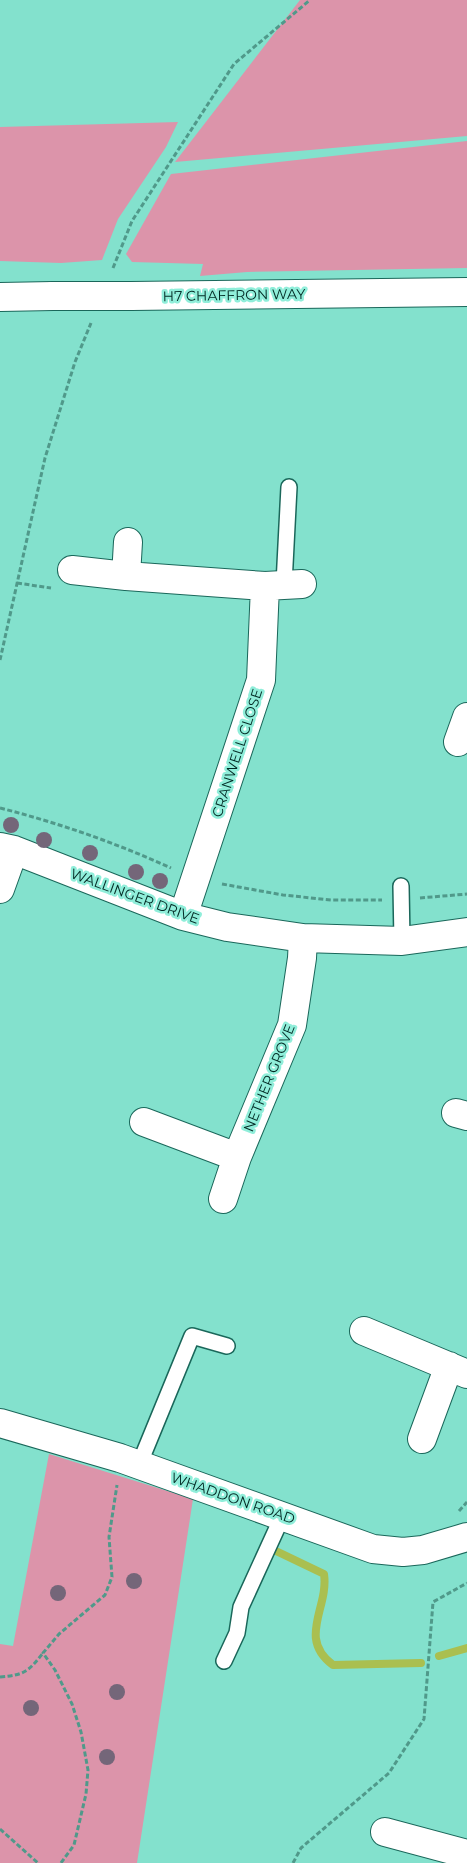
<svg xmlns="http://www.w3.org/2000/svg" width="467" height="1863" viewBox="0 0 467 1863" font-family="Montserrat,sans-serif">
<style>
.green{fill:#dc94aa}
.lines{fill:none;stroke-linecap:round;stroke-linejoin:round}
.stream{stroke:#aabf50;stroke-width:8}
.service-casing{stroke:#1a675a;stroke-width:18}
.minor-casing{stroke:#1a675a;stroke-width:30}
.tertiary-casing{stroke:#1a675a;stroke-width:30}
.path{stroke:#50998a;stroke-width:3;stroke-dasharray:5 2.5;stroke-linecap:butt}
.service{stroke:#fff;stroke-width:15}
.minor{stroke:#fff;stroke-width:28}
.tertiary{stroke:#fff;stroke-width:28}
.tertiary-bridge-casing{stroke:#1a675a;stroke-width:30;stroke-linecap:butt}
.tertiary-bridge{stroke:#fff;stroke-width:28}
.tree{fill:#746679}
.labels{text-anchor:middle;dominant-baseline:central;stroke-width:5;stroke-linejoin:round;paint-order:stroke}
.street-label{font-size:14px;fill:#002822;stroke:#90eeda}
</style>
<rect width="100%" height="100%" fill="#83e1cd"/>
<path class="green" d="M300,0H467V136L175,162Z
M178,122L166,147L118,219L102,260L61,263L0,261V127Z
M467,141V268L247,272L200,276L203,264L132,262L126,254L171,174Z
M49,1454L193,1499L137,1863H0V1644L13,1646Z"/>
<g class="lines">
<path class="stream" d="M276,1551L324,1574C329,1608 297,1638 333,1665L421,1663
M439,1656L467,1648"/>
<g class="service-casing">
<path id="service" d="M284,584L289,487
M401,886L402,941
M139,1465L192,1336L227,1346
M224,1661L237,1633L241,1607L283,1515"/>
</g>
<g class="minor-casing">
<path id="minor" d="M72,570L126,576L265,586L302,584
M126,576L128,542
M458,742L467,717
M0,847L14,850L183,916L227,927L303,938L402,941L467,932
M0,889L14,850
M183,916L261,680L265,586
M456,1113L467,1116
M144,1122L237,1157
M223,1199L237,1157L292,1025L302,958L303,938
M364,1331L467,1374
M0,1423L120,1458L373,1549L403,1552L423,1550L467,1537
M422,1439L449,1366
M385,1832L467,1854"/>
</g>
<g class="tertiary-casing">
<path id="tertiary" d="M131,296L467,292
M0,297L53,296"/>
</g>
<path class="path" d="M113,268L132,221L234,64L310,0
M17,583L51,588
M0,660L45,458L75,362L91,323
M0,808C59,823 116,843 171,868
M222,884L283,895L331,900H382
M420,898L467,894
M459,1511L467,1502
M0,1677C24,1675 28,1672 43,1653
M0,1829L38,1863
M61,1863L74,1845L86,1794L88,1770L81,1732L72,1704L55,1670L43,1653L59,1634L105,1595L112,1577L109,1537L117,1485
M293,1863L301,1848L389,1773L424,1719L433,1602L467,1583"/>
<use href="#service" class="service"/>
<use href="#minor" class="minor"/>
<use href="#tertiary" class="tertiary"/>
<g class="tertiary-bridge-casing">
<path id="tertiary-bridge" d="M53,296H131"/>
</g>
<use href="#tertiary-bridge" class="tertiary-bridge"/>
</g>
<g class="tree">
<circle cx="11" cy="825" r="8"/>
<circle cx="44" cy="840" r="8"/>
<circle cx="90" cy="853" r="8"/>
<circle cx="136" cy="872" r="8"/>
<circle cx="160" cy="881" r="8"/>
<circle cx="134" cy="1581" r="8"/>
<circle cx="58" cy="1593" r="8"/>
<circle cx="117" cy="1692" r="8"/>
<circle cx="31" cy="1708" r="8"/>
<circle cx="107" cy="1757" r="8"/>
</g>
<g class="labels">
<g class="street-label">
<text transform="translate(234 295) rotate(-1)">H7 CHAFFRON WAY</text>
<text transform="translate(237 753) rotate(-72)">CRANWELL CLOSE</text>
<text transform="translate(135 896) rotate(20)">WALLINGER DRIVE</text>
<text transform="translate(269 1078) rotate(-68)">NETHER GROVE</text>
<text transform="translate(233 1498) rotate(19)">WHADDON ROAD</text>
</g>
</g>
</svg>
